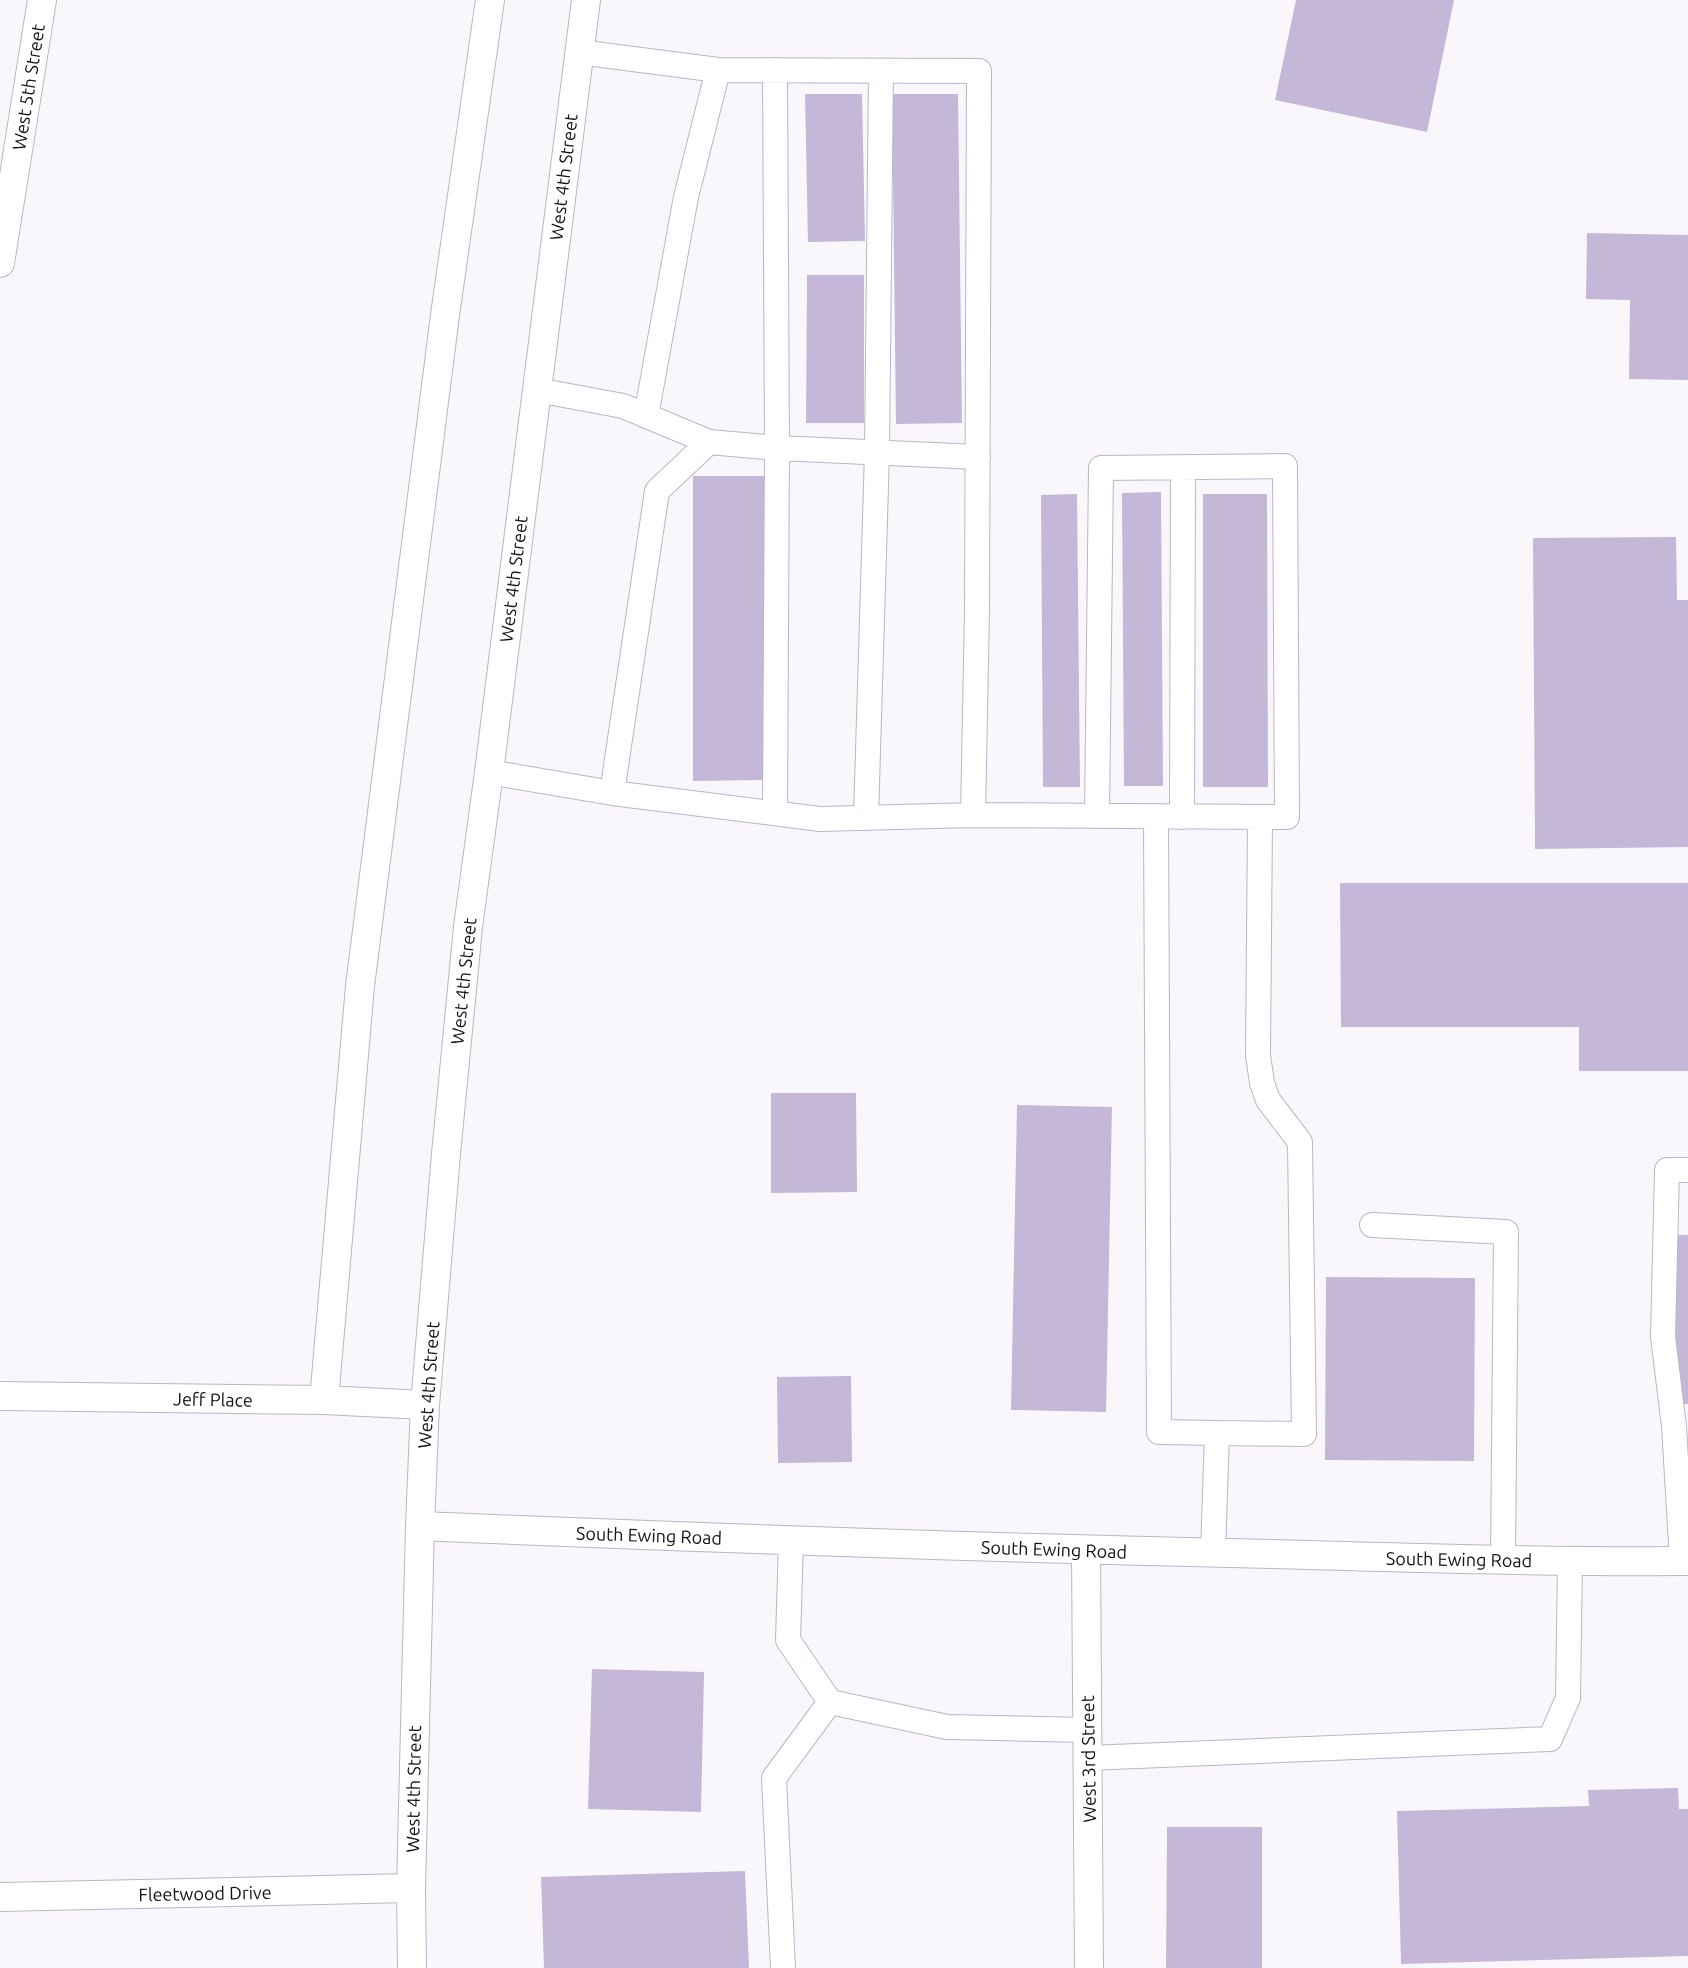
<svg xmlns="http://www.w3.org/2000/svg" width="1688" height="1968" viewBox="0 0 1688 1968" font-family="Ubuntu,sans-serif">
<style>
.building{fill:#c4b7d7}
.lines{fill:none;stroke-linecap:round;stroke-linejoin:round}
.lane-casing{stroke:#bdb3ca;stroke-width:26}
.street-casing{stroke:#bdb3ca;stroke-width:30}
.primary-casing{stroke:#bdb3ca;stroke-width:30}
.lane{stroke:#fff;stroke-width:24}
.street{stroke:#fff;stroke-width:28}
.primary{stroke:#fff;stroke-width:28}
.labels{text-anchor:middle;dominant-baseline:central;stroke-width:4;stroke-linejoin:round;paint-order:stroke}
.street-label{font-size:18px;fill:#131017;stroke:#fff}
</style>
<rect width="100%" height="100%" fill="#f9f7fc"/>
<path class="building" d="M1296,0H1454L1427,132L1275,100Z
M805,94H862L865,241L808,242Z
M892,94H958L962,423L896,424Z
M1587,233L1688,235V380L1629,379L1630,300L1586,299Z
M807,275H864V423H806Z
M693,476H765V780L693,781Z
M1161,492L1163,786H1124L1122,493Z
M1077,494L1080,787H1043L1041,495Z
M1203,494H1267L1268,787H1203Z
M1676,537L1677,600H1688V847L1535,849L1533,538Z
M1340,883H1688V1071H1579V1027H1341Z
M771,1093H856L857,1192L771,1193Z
M1017,1105L1112,1107L1106,1412L1011,1410Z
M1674,1235H1688V1404L1677,1405Z
M1326,1277L1475,1278L1474,1461L1325,1460Z
M851,1376L852,1462L778,1463L777,1377Z
M592,1669L704,1672L701,1812L588,1809Z
M1678,1788L1679,1809H1688V1956L1401,1964L1397,1811L1589,1806L1588,1790Z
M1167,1827H1262V1968H1166Z
M745,1871L749,1968H544L541,1877Z"/>
<g class="lines">
<g class="lane-casing">
<path id="lane" d="M579,52L718,70L979,71L977,610L973,815L1287,817L1285,466L1101,468L1097,816
M775,70L777,448L775,813
M537,390L623,406L709,442L777,448L978,457
M646,416L686,197L718,70
M489,772L612,793L820,819L973,815
M612,793L657,491L709,442
M1156,816L1159,1432L1217,1433L1213,1553
M1182,817L1183,467
M866,818L877,453L881,71
M1372,1225L1506,1232L1503,1560
M1217,1433L1304,1434L1300,1142L1268,1100L1262,1083L1258,1055L1260,818
M791,1541L788,1640L830,1702L947,1727L1087,1730
M1682,1561L1674,1426L1663,1337L1667,1170H1688
M1088,1758L1550,1739L1568,1698L1570,1562
M783,1968L774,1778L830,1702"/>
</g>
<g class="street-casing">
<path id="street" d="M0,263L42,0
M0,1396L324,1400L425,1405
M324,1400L360,986L445,315L490,0
M420,1526C705,1538 989,1548 1274,1554C1412,1558 1550,1562 1688,1561
M1086,1550L1089,1968
M0,1897L411,1888"/>
</g>
<g class="primary-casing">
<path id="primary" d="M412,1968L411,1888L420,1526L425,1405L446,1154L468,927L489,772L586,0"/>
</g>
<use href="#lane" class="lane"/>
<use href="#street" class="street"/>
<use href="#primary" class="primary"/>
</g>
<g class="labels">
<g class="street-label">
<text transform="translate(28 87) rotate(-81)">West 5th Street</text>
<text transform="translate(563 177) rotate(-83)">West 4th Street</text>
<text transform="translate(513 579) rotate(-83)">West 4th Street</text>
<text transform="translate(463 981) rotate(-84)">West 4th Street</text>
<text transform="translate(428 1385) rotate(-86)">West 4th Street</text>
<text transform="translate(213 1399) rotate(1)">Jeff Place</text>
<text transform="translate(649 1535) rotate(2)">South Ewing Road</text>
<text transform="translate(1054 1549) rotate(2)">South Ewing Road</text>
<text transform="translate(1459 1559) rotate(1)">South Ewing Road</text>
<text transform="translate(1088 1759) rotate(-91)">West 3rd Street</text>
<text transform="translate(413 1789) rotate(-89)">West 4th Street</text>
<text transform="translate(205 1893) rotate(-1)">Fleetwood Drive</text>
</g>
</g>
</svg>
